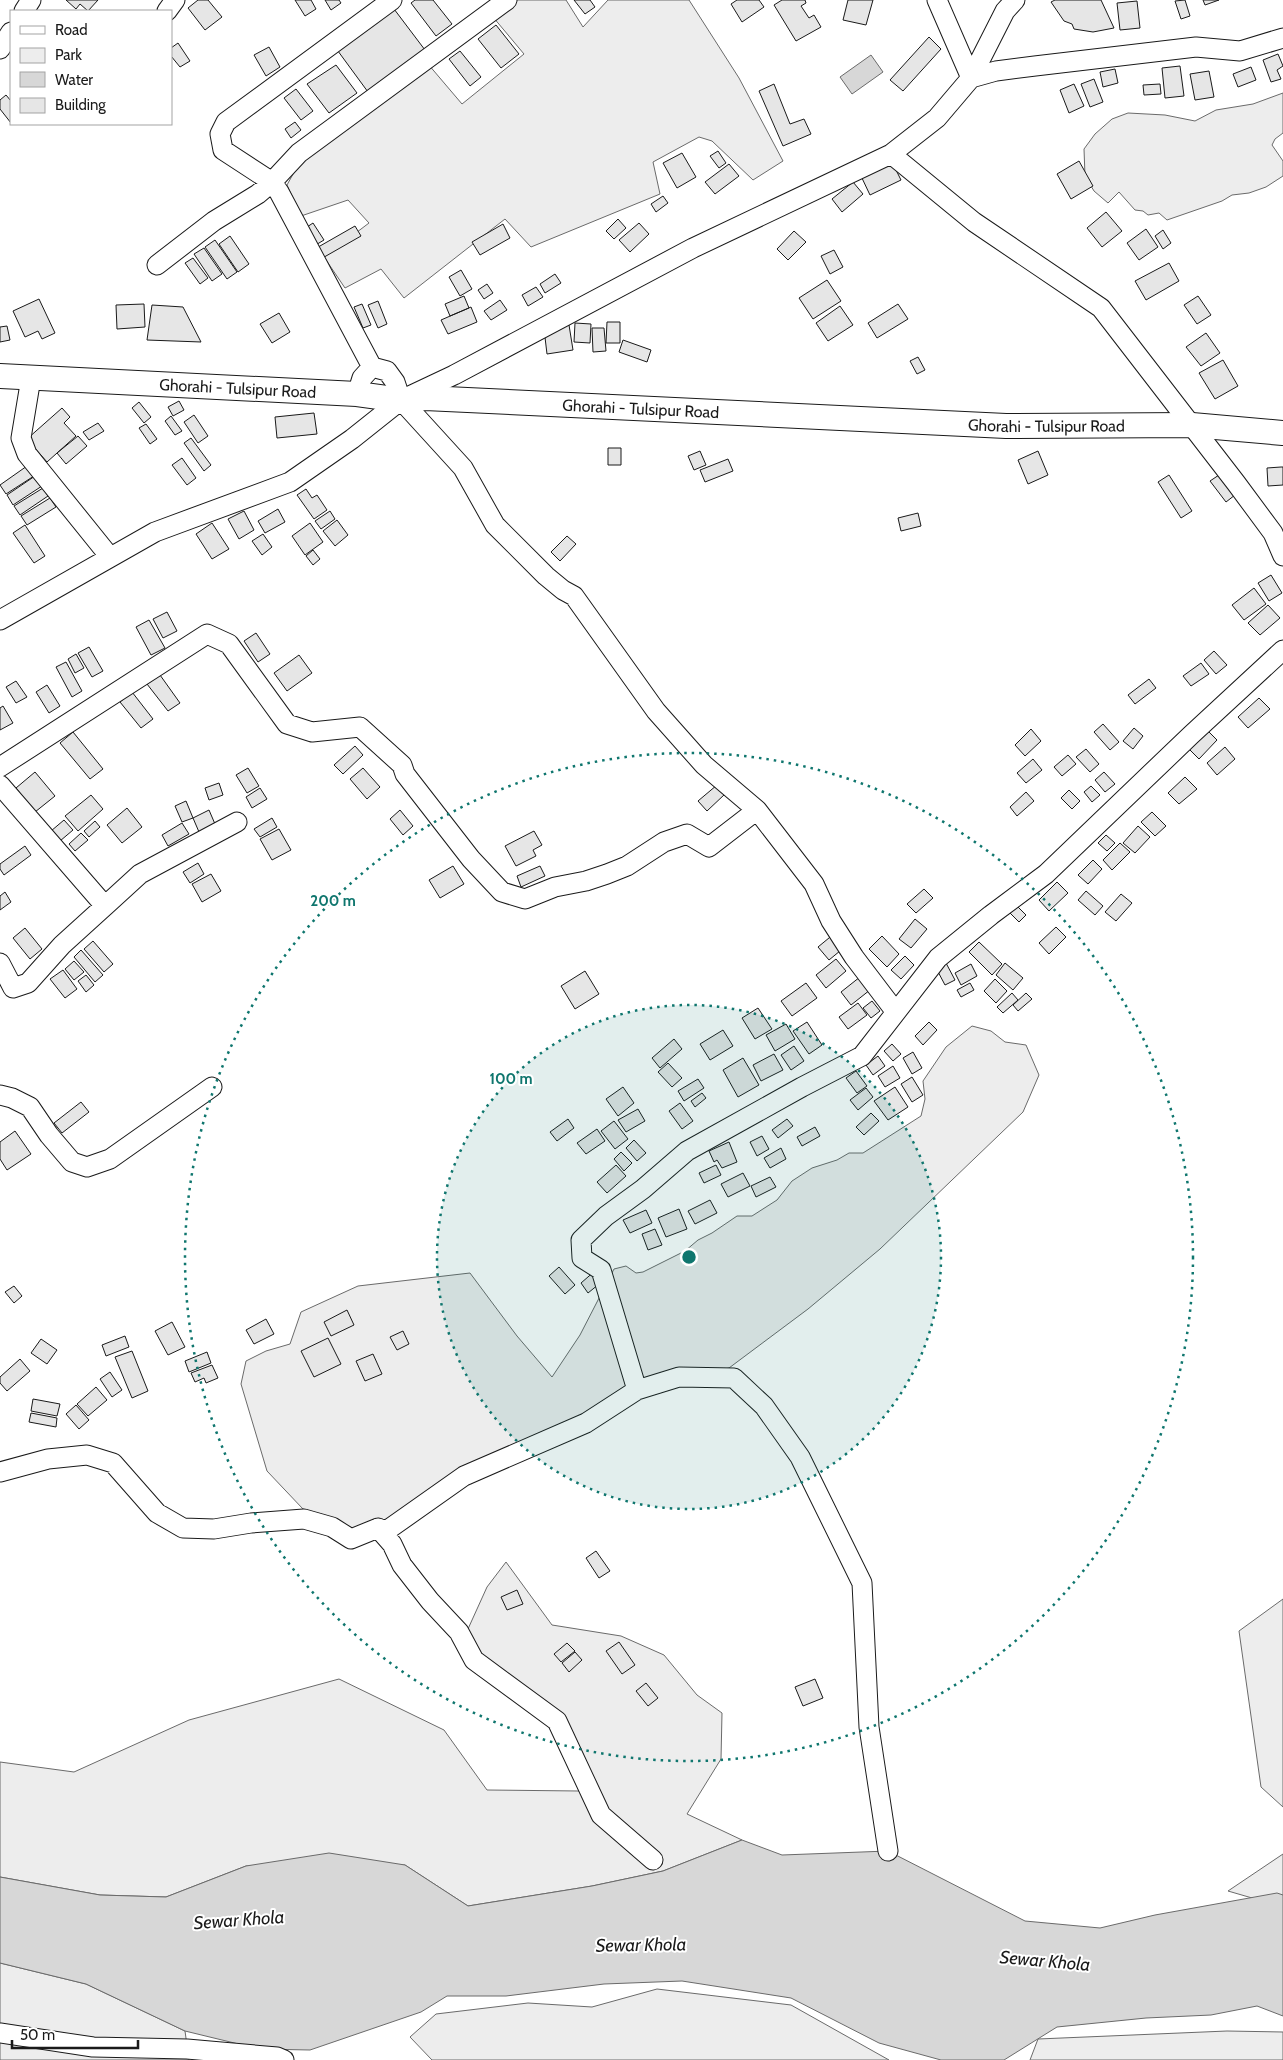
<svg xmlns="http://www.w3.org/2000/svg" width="1283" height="2060" viewBox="0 0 1283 2060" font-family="Cabin,sans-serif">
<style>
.green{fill:#ededed;stroke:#6a6a6a}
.water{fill:#d7d7d7;stroke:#6a6a6a}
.building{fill:#e6e6e6;stroke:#1a1a1a}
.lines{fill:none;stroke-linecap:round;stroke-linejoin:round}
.minor-casing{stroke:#1a1a1a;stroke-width:21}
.major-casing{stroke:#1a1a1a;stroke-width:26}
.minor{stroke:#fff;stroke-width:19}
.major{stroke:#fff;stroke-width:24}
.ring{fill:none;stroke:#0f766e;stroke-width:2.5;stroke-dasharray:2.5 5}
.labels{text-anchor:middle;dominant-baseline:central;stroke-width:4;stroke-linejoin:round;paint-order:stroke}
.street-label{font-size:16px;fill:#1a1a1a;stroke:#fff}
.water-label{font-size:18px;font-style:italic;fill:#1a1a1a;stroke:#fff}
.centre{fill:#0f766e;stroke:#fff;stroke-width:2.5}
.ring-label{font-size:15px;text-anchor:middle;font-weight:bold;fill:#0f766e;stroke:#fff;stroke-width:4;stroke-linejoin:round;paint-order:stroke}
</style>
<rect width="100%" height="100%" fill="#fff"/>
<path class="green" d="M517,0H566L583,27L608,0H689L739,78L783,161L753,180L712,141L699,137L653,162L660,194L531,247L505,219L404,298L381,269L345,288L324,257L369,223L348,200L301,216L287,185L303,156L428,64L462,104L524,54L493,17Z
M1283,93V133L1275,139L1272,145L1283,161V176L1266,187L1249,193L1232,195L1222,201L1167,220L1159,213L1148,215L1143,211L1135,210L1119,192L1108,203L1094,191L1085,176L1084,149L1095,134L1112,119L1128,113L1165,115L1195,121L1216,110L1253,104Z
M972,1026L991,1031L1005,1042L1026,1045L1039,1075L1023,1112L880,1249L808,1309L729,1368L704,1374H676L386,1528L352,1534L337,1522L303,1509L267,1471L241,1384L246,1361L266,1351L290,1344L301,1312L358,1286L470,1273L517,1336L552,1377L580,1335L614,1269L626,1266L636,1273L643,1272L685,1251L698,1240L712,1233L737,1216H752L777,1200L792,1181L812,1168L837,1160L849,1153H863L921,1116L925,1099L923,1081L946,1047Z
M506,1562L552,1625L621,1636L664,1655L697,1695L722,1713L721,1759L687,1814L742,1840L663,1871L592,1886L468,1906L405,1865L246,1866L166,1897L100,1895L0,1877V1762L74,1772L189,1720L339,1679L444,1730L487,1790L579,1791L555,1728L458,1651L487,1587Z
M1283,1599V1807L1261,1787L1239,1631Z
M1283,1854V1907L1228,1891Z
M0,1963L86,1984L185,2031L189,2060H0Z
M657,1989L791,2005L889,2060H432L410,2037L436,2014L528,2003L592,2007Z
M1227,2031L1283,2032V2060H1030L1038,2039Z"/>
<path class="water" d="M871,55L883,72L852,94L840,77Z
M742,1840L782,1855L888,1851L1025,1921L1100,1928L1155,1915L1277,1893L1283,1895V2016L1257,2006L1211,2015L1146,2018L1057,2027L1004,2060H941L879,2043L791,1998L682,1981L604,1984L506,1996H447L421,2012L310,2050L259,2049L185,2031L86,1984L0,1963V1877L100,1895L166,1897L246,1866L329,1853L405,1865L468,1906L592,1886L663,1871Z"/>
<path class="building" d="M66,0H98L88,11L80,4L76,9Z
M198,0H208L222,17L205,30L188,8Z
M295,0H311L316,9L305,16Z
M325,0H339L341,3L331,10Z
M415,0H433L452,24L436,36L411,3Z
M574,0H590L595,7L585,14Z
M737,0H759L764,7L742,22L731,4Z
M782,0H805L806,3L801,6L809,18L814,15L821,27L796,41L774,5Z
M848,0H873L866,25L843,20Z
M1055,0H1101L1114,28L1093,32L1074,29L1072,24L1064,21L1051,2Z
M1185,0L1190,16L1181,19L1175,1Z
M1203,0H1219L1205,5Z
M1137,1L1140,28L1120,30L1117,3Z
M391,5L425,50L368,92L335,47Z
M496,25L519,54L501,68L478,39Z
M929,37L941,49L903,91L890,80Z
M178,43L190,61L180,67L171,56V48Z
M269,47L280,67L266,76L254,55Z
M460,51L481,77L470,86L449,59Z
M1278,54L1283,66L1277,70L1281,79L1271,82L1263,60Z
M336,65L357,93L329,113L307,84Z
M1180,66L1184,96L1165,98L1162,68Z
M1251,67L1256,80L1238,87L1233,74Z
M1115,69L1118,83L1103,87L1100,72Z
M1209,71L1214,97L1195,100L1190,74Z
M1094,79L1103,102L1090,107L1081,84Z
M774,84L790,124L804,119L811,134L783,146L759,91Z
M1074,84L1084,106L1069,113L1060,90Z
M1160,84L1161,94L1144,95L1143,85Z
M296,89L313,111L301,120L284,98Z
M6,95L11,101V123L0,109V100Z
M295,122L301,130L291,138L285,129Z
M718,151L726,163L719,168L710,156Z
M682,153L696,177L677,188L663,163Z
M1079,161L1093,186L1071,199L1057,174Z
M892,162L901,180L870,195L861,176Z
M729,164L739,176L715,194L705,182Z
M853,182L863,194L842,212L832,199Z
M663,196L668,203L656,212L651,204Z
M1106,212L1122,231L1102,247L1087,228Z
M618,219L626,228L614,239L606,231Z
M313,223L324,240L314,246L304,229Z
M639,223L649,234L630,252L619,240Z
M503,224L510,238L480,255L472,242Z
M355,226L361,236L319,260L313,250Z
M1146,229L1158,247L1139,260L1127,243Z
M1163,230L1171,243L1163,249L1155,236Z
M794,231L806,242L788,260L777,249Z
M230,236L249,264L238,272L219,244Z
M215,240L237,272L227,279L205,247Z
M204,248L222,274L212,281L194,254Z
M834,250L843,267L830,274L821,256Z
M193,258L208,278L200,284L185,263Z
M1169,263L1179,281L1146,300L1135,281Z
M461,270L472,289L460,296L449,277Z
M555,274L561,283L545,293L540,284Z
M827,280L841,301L813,319L799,298Z
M487,284L493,293L484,299L478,290Z
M536,287L543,297L528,306L522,295Z
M464,296L469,308L450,316L445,304Z
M1198,296L1211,315L1197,324L1184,305Z
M39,299L55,333L42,339L38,331L25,337L13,311Z
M500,300L507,310L491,320L484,311Z
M378,301L387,324L378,328L368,305Z
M144,304L145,327L117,329L116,305Z
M362,304L371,325L363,328L354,307Z
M898,304L908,319L877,338L868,323Z
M152,305L183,307L201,342L147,340Z
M840,306L853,325L828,341L816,323Z
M471,307L477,322L448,334L441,320Z
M279,313L290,332L272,343L260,324Z
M607,322H620V343H606Z
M575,323L591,324L590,343L574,342Z
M569,325L573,350L547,354L544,329Z
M7,326L10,340L0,342V327Z
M592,328H604L606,351L593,352Z
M1206,333L1220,353L1201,366L1186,347Z
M623,340L651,350L647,362L619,352Z
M918,357L925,370L917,374L910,361Z
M1223,360L1238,386L1215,399L1199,373Z
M179,401L184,410L173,416L168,407Z
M139,402L151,417L144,423L132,408Z
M62,408L70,417L64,423L76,436L47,462L27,439Z
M314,413L317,434L277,438L275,417Z
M194,415L208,436L198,443L184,422Z
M171,416L182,431L175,435L165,421Z
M98,423L104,431L89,440L83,432Z
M146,424L157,439L150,444L139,428Z
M78,436L87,446L66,464L57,453Z
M191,438L211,465L204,471L184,443Z
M608,448H621V465H608Z
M700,451L706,465L694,470L688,456Z
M1038,451L1048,475L1028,484L1018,460Z
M182,458L196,478L187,485L172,465Z
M728,459L733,471L705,482L700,470Z
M27,466L34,476L6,494L0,485Z
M1281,467H1283V485L1268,486L1267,468Z
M1169,475L1192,511L1181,518L1158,482Z
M1219,475L1235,495L1226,502L1210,481Z
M35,476L42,486L13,505L7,495Z
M43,488L48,496L20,515L14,506Z
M306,489L312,498L317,495L327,510L314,519L297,495Z
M50,498L56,507L27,525L21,516Z
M278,509L285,522L265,533L258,521Z
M244,511L254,530L239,539L228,519Z
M330,511L335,519L321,529L315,521Z
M918,513L921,526L901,531L898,518Z
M337,520L348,535L335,546L323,531Z
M212,523L229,549L212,559L196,534Z
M310,523L323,542L305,555L292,536Z
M25,525L45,556L34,563L13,533Z
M263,534L272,547L262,555L252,541Z
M567,536L576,544L560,561L551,552Z
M313,550L320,559L313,565L306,556Z
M1271,575L1282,593L1269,601L1258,583Z
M1254,588L1266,604L1244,620L1232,605Z
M1268,605L1280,618L1260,635L1248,623Z
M167,612L177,631L163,638L153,619Z
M149,620L165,648L151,655L136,627Z
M256,633L270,654L258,662L244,641Z
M89,647L103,671L92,677L78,653Z
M1214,651L1227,665L1216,674L1204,660Z
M76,654L84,668L75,673L68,659Z
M299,655L312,673L287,691L274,673Z
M66,662L82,691L72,697L56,667Z
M1201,663L1209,674L1191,686L1183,676Z
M160,675L180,703L168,711L147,684Z
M1149,679L1156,688L1135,704L1128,695Z
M16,681L27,697L16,703L6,687Z
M47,685L60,706L49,713L36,692Z
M132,692L153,719L141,728L120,702Z
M1259,698L1270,709L1248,728L1238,717Z
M3,706L13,723L0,730V708Z
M1103,724L1119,742L1110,750L1094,732Z
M1134,728L1143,736L1133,749L1123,741Z
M1031,729L1041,741L1025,756L1015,745Z
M1207,730L1217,740L1199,759L1189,749Z
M73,732L103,769L90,779L60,743Z
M355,746L363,755L343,774L334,765Z
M1225,747L1235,759L1217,775L1207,763Z
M1086,749L1099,764L1090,772L1076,757Z
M1068,755L1076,764L1062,776L1054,767Z
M1033,759L1042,770L1026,783L1017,773Z
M248,768L259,786L247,793L236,775Z
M363,768L380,787L367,799L350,779Z
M35,772L55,796L35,812L16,788Z
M1104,772L1115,784L1105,792L1095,780Z
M1185,777L1197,789L1179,804L1168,793Z
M219,783L223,795L209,800L205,788Z
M717,785L725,794L707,811L698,801Z
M1091,786L1100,795L1092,802L1084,792Z
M260,788L267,799L252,808L246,797Z
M1069,790L1080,801L1072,809L1061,798Z
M1026,792L1034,801L1017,816L1010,807Z
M91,795L103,809L78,831L65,816Z
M186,801L193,818L182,822L175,806Z
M127,808L142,827L122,843L107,825Z
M209,810L215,824L199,832L193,818Z
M400,810L413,826L403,835L390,819Z
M1152,812L1166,826L1155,836L1141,822Z
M272,818L277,827L260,837L254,829Z
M64,820L73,830L60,841L51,831Z
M95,821L100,827L89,837L84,831Z
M182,823L189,834L168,846L162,835Z
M1138,826L1150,837L1135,853L1123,843Z
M279,829L291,850L272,860L260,839Z
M534,831L542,845L533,850L536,856L516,866L505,846Z
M81,833L88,840L75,851L69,844Z
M1106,835L1115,843L1107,851L1098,843Z
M1120,843L1130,852L1112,870L1103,860Z
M25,846L31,855L4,875L0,869V864Z
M1093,860L1102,869L1088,884L1078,875Z
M198,863L204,874L190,883L183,872Z
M453,866L464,884L440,898L429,880Z
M540,866L545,876L521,887L517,876Z
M211,874L221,891L202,902L192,884Z
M1057,882L1068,893L1049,911L1039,900Z
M924,889L933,898L916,913L907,904Z
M1086,891L1103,906L1095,915L1078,900Z
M5,892L11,902L0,910V896Z
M1121,894L1132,903L1116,921L1105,912Z
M1015,904L1026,915L1019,922L1008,911Z
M915,919L927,929L911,948L899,939Z
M1056,927L1066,937L1049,954L1039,943Z
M25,928L42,949L30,959L13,938Z
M835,933L846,946L829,960L818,947Z
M882,936L899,954L887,967L869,949Z
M93,941L113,964L104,972L84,949Z
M979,942L1002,964L992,975L969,952Z
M81,950L103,975L95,982L74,957Z
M905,956L914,965L901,979L891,970Z
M836,959L846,971L826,988L816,975Z
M74,961L84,972L74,980L65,969Z
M946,963L955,980L945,985L936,968Z
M1005,963L1023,978L1013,990L996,975Z
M971,964L977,976L961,985L955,973Z
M63,970L77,989L65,998L50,979Z
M585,971L599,994L575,1009L561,986Z
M865,973L875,986L851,1005L841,992Z
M86,975L94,985L86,992L78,981Z
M995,979L1007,991L996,1003L984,991Z
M806,983L817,998L792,1016L781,1001Z
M970,983L974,990L961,997L957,990Z
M1012,993L1018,1000L1003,1013L997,1007Z
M1026,993L1032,999L1018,1011L1013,1005Z
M872,1001L880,1011L871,1018L863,1008Z
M858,1003L867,1015L848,1029L839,1017Z
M758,1008L772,1029L755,1039L742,1018Z
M807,1022L822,1045L809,1054L793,1031Z
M929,1022L937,1030L923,1045L915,1036Z
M786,1024L795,1039L775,1051L766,1035Z
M723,1030L733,1046L710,1060L700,1044Z
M674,1039L682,1049L660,1068L652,1058Z
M892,1044L901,1054L893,1061L884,1051Z
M794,1046L804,1061L791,1070L781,1055Z
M913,1052L922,1068L912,1074L903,1058Z
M774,1054L783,1070L761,1081L753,1065Z
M878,1056L885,1066L873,1075L866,1065Z
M743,1058L759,1085L738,1097L723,1070Z
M668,1063L682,1078L672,1087L658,1072Z
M893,1066L900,1078L885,1087L878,1076Z
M856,1071L867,1086L857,1093L846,1078Z
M912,1077L923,1095L912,1102L901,1084Z
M698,1079L704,1088L684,1101L678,1091Z
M623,1087L634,1103L618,1116L606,1099Z
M895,1087L908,1107L888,1120L874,1101Z
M866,1088L873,1097L858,1110L850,1100Z
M702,1093L706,1098L695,1107L691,1101Z
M81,1102L89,1112L62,1133L54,1123Z
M680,1103L693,1121L682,1129L669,1111Z
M638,1109L645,1121L626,1132L618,1120Z
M871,1113L879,1121L864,1135L856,1127Z
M568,1119L574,1128L557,1141L550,1132Z
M787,1119L793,1126L778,1138L772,1130Z
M614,1121L628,1139L615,1149L601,1131Z
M815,1127L820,1136L802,1146L797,1137Z
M597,1129L605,1141L586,1154L577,1143Z
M15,1131L31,1154L7,1170L0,1159V1142Z
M762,1136L769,1149L757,1156L750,1142Z
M634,1140L646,1153L637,1161L626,1148Z
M729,1142L737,1162L722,1168L717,1160L714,1162L709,1151Z
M781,1148L786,1159L770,1168L764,1158Z
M621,1152L632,1163L624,1171L614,1159Z
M616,1165L626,1176L607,1193L597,1182Z
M716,1165L721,1175L704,1183L699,1173Z
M743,1173L750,1186L728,1197L721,1184Z
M770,1177L776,1187L756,1197L751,1186Z
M710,1200L717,1213L695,1224L688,1211Z
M679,1209L687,1229L666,1237L658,1218Z
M646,1210L652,1223L630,1233L623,1220Z
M655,1229L662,1245L648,1250L642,1234Z
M559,1267L575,1285L565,1294L549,1276Z
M596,1270L604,1280L588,1293L581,1283Z
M14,1286L22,1296L14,1303L5,1292Z
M347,1310L354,1325L331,1336L324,1322Z
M266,1319L274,1334L254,1344L246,1330Z
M172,1322L185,1347L168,1355L155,1331Z
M403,1331L409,1344L397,1350L390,1337Z
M125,1336L129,1347L106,1356L102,1345Z
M328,1338L341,1364L314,1377L301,1351Z
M41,1339L57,1350L47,1364L31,1353Z
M132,1351L148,1391L132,1398L115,1357Z
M207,1352L211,1363L189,1372L185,1361Z
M373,1354L382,1374L365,1381L356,1361Z
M20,1359L30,1371L7,1391L0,1383V1377Z
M212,1365L218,1378L206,1383L204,1378L195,1382L191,1373Z
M110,1372L122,1390L112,1397L100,1379Z
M96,1387L107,1400L88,1416L77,1404Z
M33,1399L60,1404L57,1416L31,1411Z
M76,1405L89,1420L79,1429L66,1414Z
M31,1413L57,1418L56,1427L29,1422Z
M596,1551L610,1571L599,1578L586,1558Z
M517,1590L523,1604L507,1610L501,1597Z
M619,1642L635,1665L622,1674L606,1651Z
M567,1643L575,1651L561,1662L554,1654Z
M575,1652L582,1660L569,1672L562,1663Z
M815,1679L823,1698L803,1706L795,1687Z
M646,1683L658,1698L648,1706L636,1691Z"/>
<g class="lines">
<g class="minor-casing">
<path id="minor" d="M937,0L971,78
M24,11L31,0
M167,11L175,0
M0,49L11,32
M971,78L1005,11L1015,0
M891,154L974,222L1101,308L1236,483L1273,533L1283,556
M157,265L214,221L258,194L272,182L223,150L220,134L226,122L392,0
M372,367L279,192L272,182L299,153L507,0
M31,378L21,438L27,454L110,557
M357,394L362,378L372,367L387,371L395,382L401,400L463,468L495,525L546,576L563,590L574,596L656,711L704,765L757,810L814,884L831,921L854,957L895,1011
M0,620L155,532L290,482L352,439L401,400L454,375L693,248L891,154L937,118L971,78L996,71L1035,66L1196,47L1240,51L1283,38
M0,767L207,634L229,644L287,724L312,732L360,727L402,765L405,774L471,859L502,892L525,899L555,887L586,881L607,874L627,866L664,842L687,834L709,847L757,810
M0,785L105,906L140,874L237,822
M0,963L13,988L28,983L62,945L105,906
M0,1095L12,1098L30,1107L49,1135L72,1162L87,1167L110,1159L212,1087
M637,1390L601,1270L582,1258L581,1240L606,1216L643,1189L687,1151L802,1087L862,1056L938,958L991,915L1046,874L1191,735L1283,650
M0,1472L48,1459L87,1455L113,1463L157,1513L183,1528L214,1529L251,1523L304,1519L332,1527L351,1539L378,1528L386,1531L464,1476L586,1423L637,1390L679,1377L734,1378L764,1406L800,1457L862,1583L869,1727L888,1851
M378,1528L392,1544L402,1565L430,1601L459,1632L474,1660L557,1721L601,1815L653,1860
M0,2033L93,2047L187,2049L277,2057L284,2060"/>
</g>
<g class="major-casing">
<g id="major">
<path id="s1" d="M0,376L357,394L401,400L425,398L1006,426L1192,425L1283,433"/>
</g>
</g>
<use href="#minor" class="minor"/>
<use href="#major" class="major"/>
</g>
<circle cx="689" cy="1257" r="252" fill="#0f766e" fill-opacity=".12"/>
<g class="ring">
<circle cx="689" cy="1257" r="252"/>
<circle cx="689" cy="1257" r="504"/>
</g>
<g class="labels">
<g class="street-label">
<text stroke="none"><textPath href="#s1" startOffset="238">Ghorahi - Tulsipur Road</textPath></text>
<text stroke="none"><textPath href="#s1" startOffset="642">Ghorahi - Tulsipur Road</textPath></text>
<text stroke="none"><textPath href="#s1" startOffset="1048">Ghorahi - Tulsipur Road</textPath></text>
</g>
<g class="water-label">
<text transform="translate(239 1920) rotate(-4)">Sewar Khola</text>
<text transform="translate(641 1945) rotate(-1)">Sewar Khola</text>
<text transform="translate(1045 1961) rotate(5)">Sewar Khola</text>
</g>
</g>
<circle cx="689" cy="1257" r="8" class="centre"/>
<g class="ring-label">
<text x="333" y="906">200 m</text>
<text x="511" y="1084">100 m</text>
</g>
<rect x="10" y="10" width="162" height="115" fill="#ffffff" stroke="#a3a3a3"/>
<rect x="20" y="26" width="25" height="8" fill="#ffffff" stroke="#a3a3a3"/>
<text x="55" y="35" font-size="15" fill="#1a1a1a">Road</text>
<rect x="20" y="48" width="25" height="15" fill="#ededed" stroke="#a3a3a3"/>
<text x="55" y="60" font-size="15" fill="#1a1a1a">Park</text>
<rect x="20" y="72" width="25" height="15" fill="#d7d7d7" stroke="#a3a3a3"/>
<text x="55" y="85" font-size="15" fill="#1a1a1a">Water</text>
<rect x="20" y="98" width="25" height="15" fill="#e6e6e6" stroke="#a3a3a3"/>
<text x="55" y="110" font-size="15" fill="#1a1a1a">Building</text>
<path d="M12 2040v8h126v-8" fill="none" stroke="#1a1a1a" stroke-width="2.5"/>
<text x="20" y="2040" font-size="15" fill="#1a1a1a" stroke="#ffffff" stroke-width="4" paint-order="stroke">50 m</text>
</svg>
